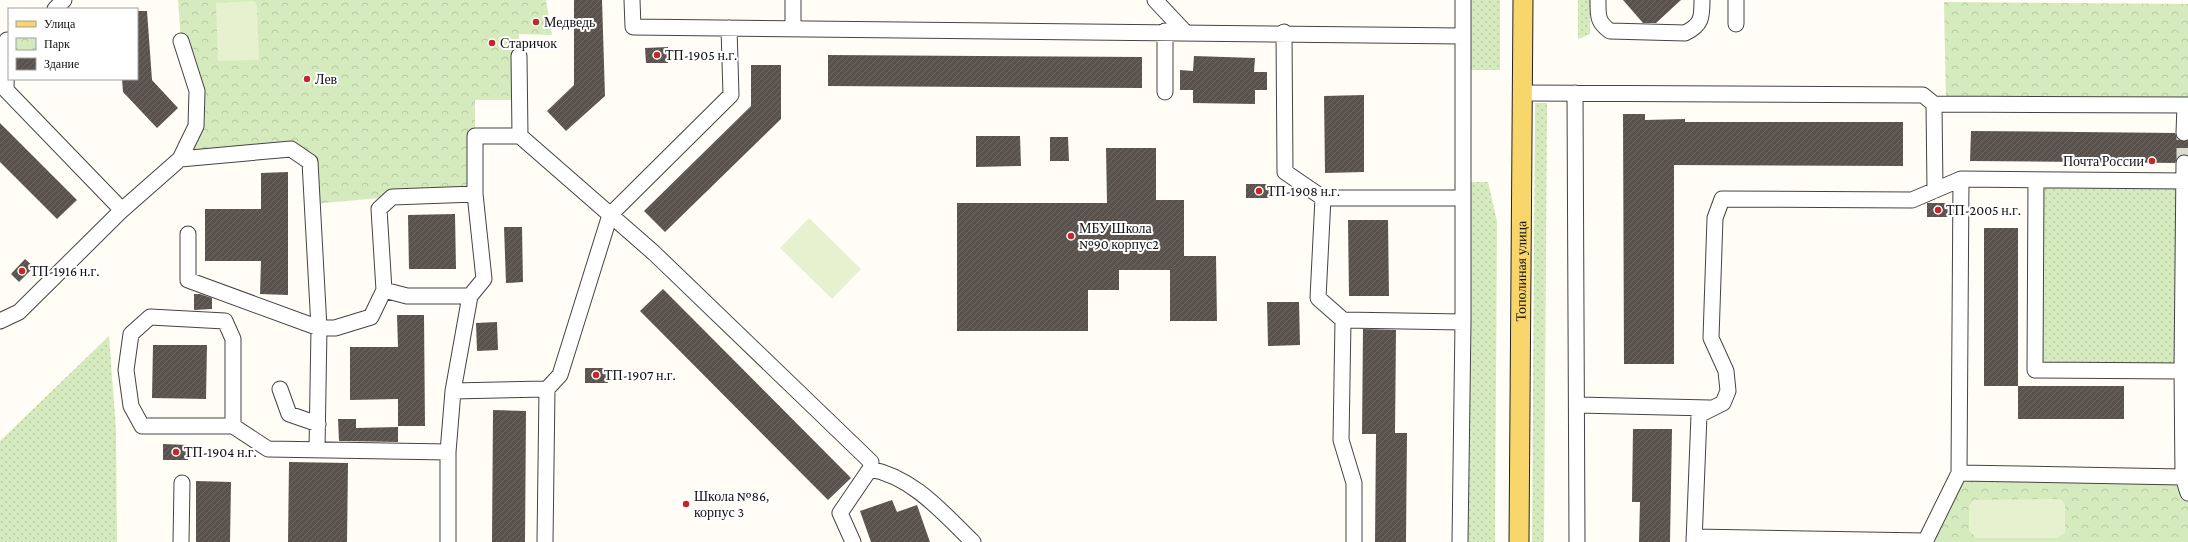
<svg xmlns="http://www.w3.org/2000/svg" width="2188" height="542" viewBox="0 0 2188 542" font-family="'Crimson Pro',serif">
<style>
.grass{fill:url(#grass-dots)}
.park{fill:url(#park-crowns)}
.pitch{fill:#e6f2cf}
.building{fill:url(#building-hatch)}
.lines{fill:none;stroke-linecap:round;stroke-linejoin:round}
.minor-tunnel{stroke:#dbdad3;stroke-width:15;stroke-dasharray:15 8;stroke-linecap:butt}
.minor-casing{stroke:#444;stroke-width:17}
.major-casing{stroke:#222;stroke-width:21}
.minor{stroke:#fff;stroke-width:15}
.major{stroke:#f9d66b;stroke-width:19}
.poi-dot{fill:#c4262e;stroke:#fff;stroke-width:1.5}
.labels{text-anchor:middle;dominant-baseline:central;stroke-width:4;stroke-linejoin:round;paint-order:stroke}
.poi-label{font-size:14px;fill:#111;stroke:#fff;text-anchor:start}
.street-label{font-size:14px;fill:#111;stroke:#fff}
</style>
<defs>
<pattern id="grass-dots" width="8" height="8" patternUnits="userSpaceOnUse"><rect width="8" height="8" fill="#d5ebbd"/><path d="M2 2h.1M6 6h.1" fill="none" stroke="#b6c8a1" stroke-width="1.8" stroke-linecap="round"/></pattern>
<pattern id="park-crowns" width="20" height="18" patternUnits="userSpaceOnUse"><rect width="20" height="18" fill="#d5ebbd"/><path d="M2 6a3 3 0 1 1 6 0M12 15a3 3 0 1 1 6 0" fill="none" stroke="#b6c8a1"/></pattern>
<pattern id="building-hatch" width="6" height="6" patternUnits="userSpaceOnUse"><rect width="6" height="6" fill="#5a524d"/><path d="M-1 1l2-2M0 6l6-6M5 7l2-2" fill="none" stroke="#6d6662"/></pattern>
</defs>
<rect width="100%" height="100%" fill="#fffdf5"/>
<path class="grass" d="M1467,0H1500V70H1467Z
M1578,0H1590V34L1578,39Z
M1535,103H1547L1544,542H1532Z
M2036,180L2184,181L2182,371L2035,370Z
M1466,182H1488L1497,221L1495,542H1463Z
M109,336L116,430L117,542H0V441Z"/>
<path class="park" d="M178,0H546L552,35L519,34L520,100H475V194L392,197L312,204L310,162L291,149L190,158L196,126L181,41Z
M1944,2L2188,4V105H1946Z
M1959,473L2183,477L2188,493V542H1925Z"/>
<path class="pitch" d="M254,1L257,5L259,60L218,61L216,3Z
M809,218L861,269L832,299L780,248Z
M2060,499L2065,504V533L2057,538H1976L1969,530V506L1973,500Z"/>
<path class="building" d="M574,0H602L605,96L566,131L547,111L574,85Z
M1623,0H1681L1656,23H1643Z
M137,11H147L152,80L178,108L157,128L123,92L122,79H137Z
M668,47V63H646L645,48Z
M828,55L1142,57V88L828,86Z
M1194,56L1255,58L1254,72H1267V90H1255V104L1193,103V90H1180V70L1193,71Z
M751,65H781V119L665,232L644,211L751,106Z
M1364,95V172L1325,173L1324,96Z
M1623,114H1645V120L1685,119V122H1903V166L1674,165V364H1624Z
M0,123L77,200L57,219L0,162Z
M1971,131L2175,133L2179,140L2188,141V155H2179L2175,163L1970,161Z
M976,136H1020L1021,166L976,167Z
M1050,137H1068L1069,161H1050Z
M1106,148H1156V200H1184V256H1216L1217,321H1170V270H1119V290H1088V331H957V203H1107Z
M288,172V295L260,294L261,261H205V209H261V173Z
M1246,184H1271V198H1246Z
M1927,203H1949V217H1927Z
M455,214L456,269H409L408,215Z
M1348,220H1388L1389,296H1349Z
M504,227H522L523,282L506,283Z
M1984,228H2018V386H1984Z
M25,259L34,267L19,282L11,274Z
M663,289L851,478L828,500L640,311Z
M194,294H200L212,298V309L194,310Z
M1267,302H1299L1300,345L1268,346Z
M397,315H424L425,426H398V399L350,400V347H398Z
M497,322L498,350L477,351L476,323Z
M1363,329L1396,330L1395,433H1407L1406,542H1375L1376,434H1362Z
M153,345H207L206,399L152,398Z
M585,368H608V383H585Z
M2018,386H2124V419H2018Z
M493,410L526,411L525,542H492Z
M338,419H356V428L398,427V442L339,441Z
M1633,429H1672L1670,542H1639L1640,502H1632Z
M163,444L188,445V460H163Z
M289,462L348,463L347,542H288Z
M196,481L231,482L230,542H196Z
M892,500L897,512L917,505L930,542H871L860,511Z"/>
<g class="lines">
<path class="minor-tunnel" d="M2184,163V133"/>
<g class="minor-casing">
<path id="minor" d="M632,0L633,27L1463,36
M1155,0L1185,32
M1598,0C1598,15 1597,22 1610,31L1685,33C1702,25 1702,17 1702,0
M1736,0V24
M55,9L64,0
M793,28V0
M1165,31V92
M1284,32L1285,172L1323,198H1462
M7,40L6,90L122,210
M519,56L520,136
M1524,93L1923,95L1934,104L2188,105
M1575,93L1577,542
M1934,104L1935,190
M2184,133L2185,105
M180,159L291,149L310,162L319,328L317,449
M2036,180L2035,370L2182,371L2184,163
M1323,198L1318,298L1343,320L1341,440L1354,483V542
M188,234V280L319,328H335L371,317L384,290
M470,296H407L384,290L379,209L392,197L475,194
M1343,320L1463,322
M0,321L19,312L122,210L180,159L196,126L197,91L181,41
M2182,371L2183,477L2188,493
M280,389L289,414L318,424
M453,391L547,389
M1577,405L1710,408
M233,426V339L225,321L150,317L131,334L126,370L131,406L142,426H233L268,449L448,452
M870,469C913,477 943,513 973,542
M1959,473L2183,477
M1694,537L1925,541
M181,542L182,483
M448,542V452L453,391L470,296L484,279L475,194V136H520L654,253L871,462L870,469L840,513L853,542
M545,542L547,389L560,375L610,215L731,95L729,28
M1460,542L1463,322V0
M1694,542L1699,415L1723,403L1728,391L1726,371L1711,338L1715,218L1722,199L1912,200L1961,179L2188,181
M1925,542L1959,473L1961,179"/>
</g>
<g class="major-casing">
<g id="major">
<path id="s1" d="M1519,542L1523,0"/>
</g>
</g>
<use href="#minor" class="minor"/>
<use href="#major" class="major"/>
</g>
<g class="poi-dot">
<circle cx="536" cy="22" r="4"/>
<circle cx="492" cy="43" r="4"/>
<circle cx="657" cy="55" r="4"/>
<circle cx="307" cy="79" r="4"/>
<circle cx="2152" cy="161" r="4"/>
<circle cx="1259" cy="191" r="4"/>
<circle cx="1938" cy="210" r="4"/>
<circle cx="1071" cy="236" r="4"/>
<circle cx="22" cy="271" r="4"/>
<circle cx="596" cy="375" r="4"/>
<circle cx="176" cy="452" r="4"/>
<circle cx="686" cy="504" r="4"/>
</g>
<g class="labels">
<g class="poi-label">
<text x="544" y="22">Медведь</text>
<text x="500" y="43">Старичок</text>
<text x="665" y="55">ТП-1905 н.г.</text>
<text x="315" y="79">Лев</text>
<text x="2144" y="161" text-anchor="end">Почта России</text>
<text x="1267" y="191">ТП-1908 н.г.</text>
<text x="1946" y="210">ТП-2005 н.г.</text>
<text x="1079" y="228">МБУ Школа<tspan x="1079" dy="16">№90 корпус2</tspan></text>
<text x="30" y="271">ТП-1916 н.г.</text>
<text x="604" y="375">ТП-1907 н.г.</text>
<text x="184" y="452">ТП-1904 н.г.</text>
<text x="694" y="496">Школа №86,<tspan x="694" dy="16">корпус 3</tspan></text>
</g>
<g class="street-label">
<text stroke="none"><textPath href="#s1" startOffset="271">Тополиная улица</textPath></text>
</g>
</g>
<rect x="8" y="8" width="130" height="72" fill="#ffffff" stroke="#a0a0a0"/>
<rect x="16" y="21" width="20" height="6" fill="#f9d66b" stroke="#a0a0a0"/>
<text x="44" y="28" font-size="12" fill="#111111">Улица</text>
<rect x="16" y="38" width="20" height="12" fill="url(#park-crowns)" stroke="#a0a0a0"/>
<text x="44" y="48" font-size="12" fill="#111111">Парк</text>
<rect x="16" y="58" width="20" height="12" fill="url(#building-hatch)" stroke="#a0a0a0"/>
<text x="44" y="68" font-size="12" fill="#111111">Здание</text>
</svg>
